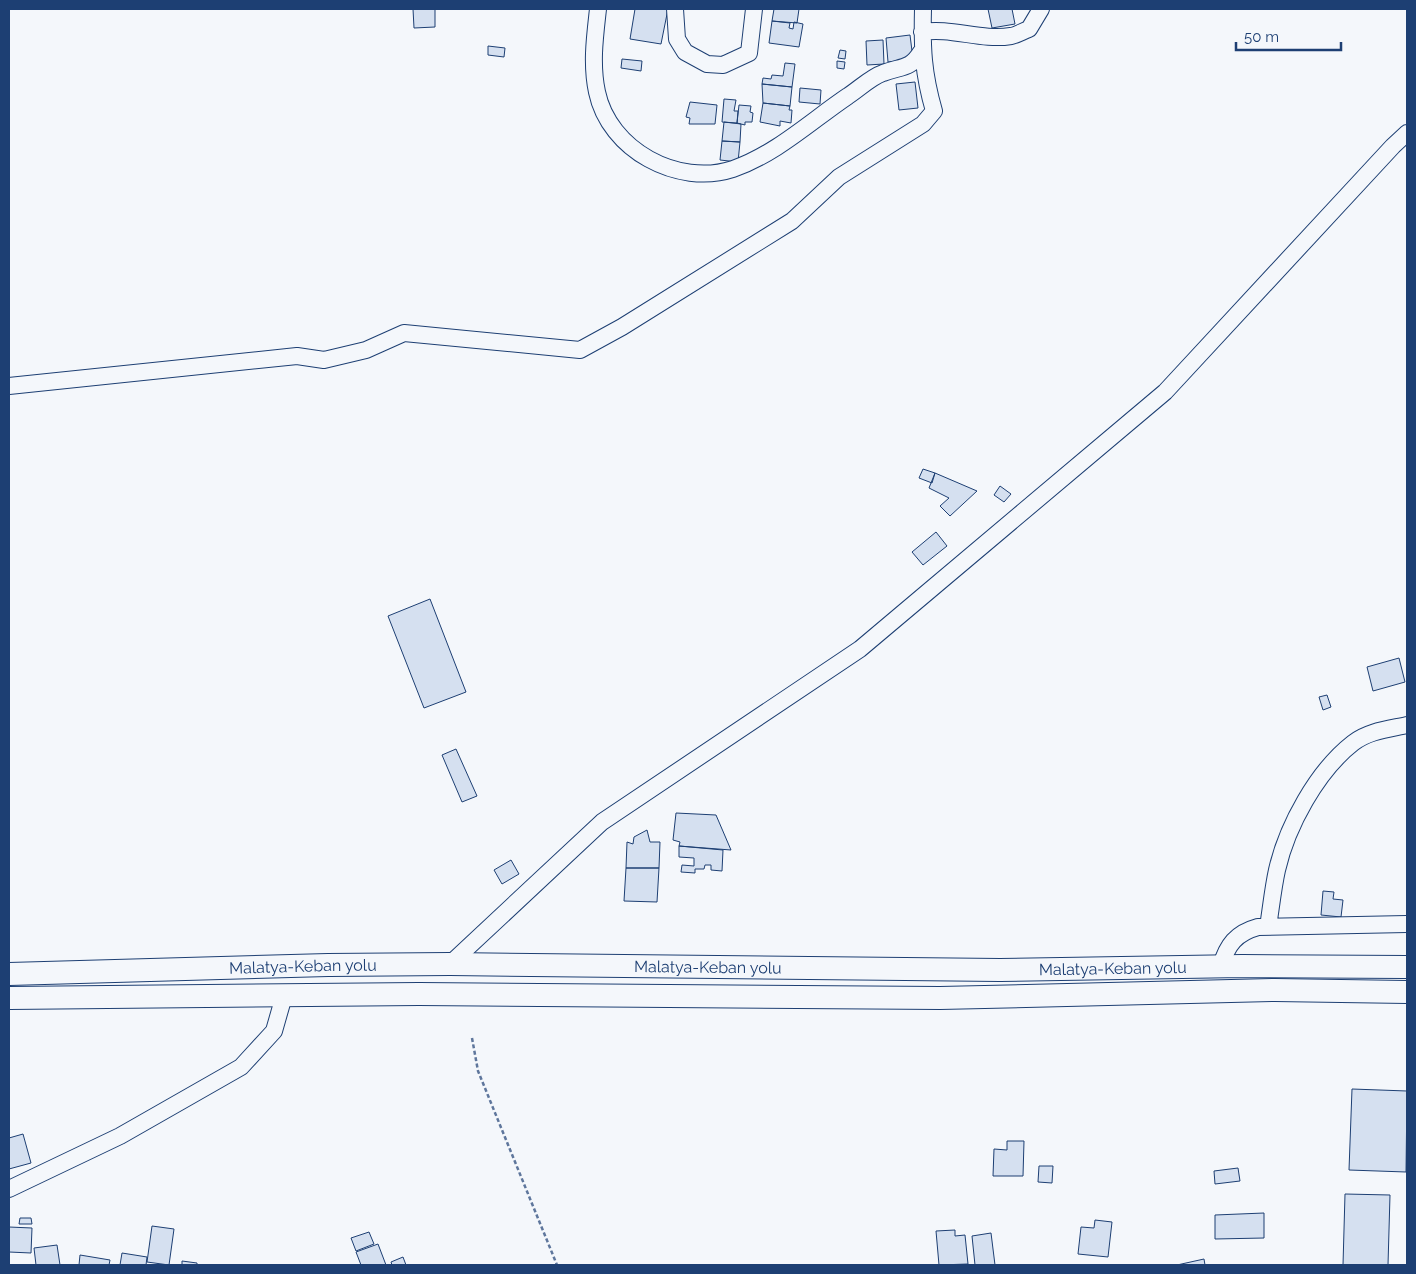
<svg xmlns="http://www.w3.org/2000/svg" width="1416" height="1274" viewBox="0 0 1416 1274" font-family="Raleway,sans-serif">
<style>
.building{fill:#d5e0f0;stroke:#1d3f73}
.lines{fill:none;stroke-linecap:round;stroke-linejoin:round}
.minor-casing{stroke:#1d3f73;stroke-width:18}
.highway-casing{stroke:#1d3f73;stroke-width:24}
.path{stroke:#5e769c;stroke-width:2.5;stroke-dasharray:4 2.5;stroke-linecap:butt}
.minor{stroke:#f4f7fb;stroke-width:16}
.highway{stroke:#f4f7fb;stroke-width:22}
.labels{text-anchor:middle;dominant-baseline:central;stroke-width:4;stroke-linejoin:round;paint-order:stroke}
.street-label{font-size:16px;fill:#1d3f73;stroke:#f4f7fb}
</style>
<rect width="100%" height="100%" fill="#f4f7fb"/>
<path class="building" d="M413,9H435V27L414,28Z
M635,9H668L661,44L630,39Z
M774,9H799L797,23L772,21Z
M988,9H1012L1015,24L992,28Z
M772,21L790,23L789,28L793,29L794,22L803,24L799,47L769,43Z
M910,35L913,59L888,62L886,38Z
M883,40L884,64L867,65L866,41Z
M488,46L505,48L504,57L488,55Z
M840,50L846,51L845,59L838,58Z
M622,59L642,61L641,71L621,68Z
M837,61L845,62L844,69L837,68Z
M785,63L795,64L792,87L762,84L763,78L771,79L772,75L783,76Z
M915,82L918,108L899,110L896,84Z
M762,84L792,87L790,106L763,103Z
M800,88L821,90L820,104L799,102Z
M724,99L736,100L734,111H738L737,123L722,122Z
M690,102L717,105L715,124H689L690,118L686,117Z
M763,103L790,106L789,110H792L791,123L780,121V126L760,122Z
M739,105L751,106L750,112L753,113L752,122H745V125L737,123Z
M724,122L741,124L740,142L722,141Z
M722,141L740,142L738,162L720,160Z
M923,469L935,473L932,483L919,478Z
M935,473L977,491L950,516L940,506L949,498L929,488Z
M1000,486L1011,494L1004,502L994,495Z
M936,532L947,546L923,565L912,552Z
M430,599L466,692L424,708L388,616Z
M1399,658L1405,682L1373,691L1367,667Z
M1327,695L1331,707L1323,710L1319,697Z
M456,749L477,796L462,802L442,755Z
M676,813L716,815L731,850L679,846L680,842L673,840Z
M647,830L650,842H660L659,868H626L627,842L633,844L634,837Z
M679,846L723,850L722,871L711,870V865H705L704,869H695V873L681,872L682,865L694,866V858L679,857Z
M511,860L519,874L502,884L494,870Z
M626,868H659L657,902L624,901Z
M1323,891L1334,892L1333,899L1343,900L1341,917L1321,915Z
M1352,1089L1407,1091L1406,1172L1349,1170Z
M23,1134L31,1163L9,1169V1138Z
M1007,1141H1024L1023,1176H993L994,1149L1007,1150Z
M1039,1166H1053L1052,1183L1038,1182Z
M1238,1168L1240,1181L1215,1184L1214,1171Z
M1345,1194L1390,1195L1388,1265H1343Z
M1264,1213V1238L1215,1239V1215Z
M20,1218H31L32,1224H19Z
M1095,1220L1112,1222L1108,1257L1078,1254L1081,1227L1094,1228Z
M152,1226L174,1229L169,1265L147,1262Z
M9,1227L32,1228L31,1253L9,1252Z
M955,1230V1236L965,1235L968,1264L939,1265L936,1231Z
M369,1232L374,1244L356,1251L351,1238Z
M991,1233L995,1265H975L972,1236Z
M378,1244L386,1265H361L356,1252Z
M57,1245L60,1265H36L34,1248Z
M122,1253L147,1257L146,1265H120Z
M80,1255L110,1260L109,1265H79Z
M403,1257L406,1265H392L391,1262Z
M1204,1259L1205,1265H1177Z
M182,1261L197,1263V1265H182Z"/>
<g class="lines">
<g class="minor-casing">
<path id="minor" d="M598,9C595,36 591,64 597,92C609,150 678,187 733,169C776,154 811,121 848,96C859,89 871,77 883,73C901,66 910,70 921,52
M675,9L677,39L685,52L707,64L723,65L749,53L754,9
M922,32C951,27 981,41 1011,36C1017,35 1023,31 1029,29L1041,9
M9,386L297,356L324,360L366,350L404,333L580,350L622,327L792,221L839,177L923,124L934,111C923,73 922,48 923,9
M1268,927C1271,908 1273,888 1277,870C1287,826 1317,771 1353,743C1368,731 1389,729 1407,725
M450,964L602,822L860,649L1165,392L1393,146L1407,133
M1221,966C1227,945 1236,933 1258,927L1407,924
M9,1189L120,1136L241,1067L274,1031L284,996"/>
</g>
<g class="highway-casing">
<g id="highway">
<path id="s1" d="M9,974L328,965L450,964L1000,970L1242,966L1407,967"/>
<path d="M9,998L419,994L940,998L1275,990L1407,992"/>
</g>
</g>
<path class="path" d="M472,1038L478,1071L557,1265"/>
<use href="#minor" class="minor"/>
<use href="#highway" class="highway"/>
</g>
<g class="labels">
<g class="street-label">
<text stroke="none"><textPath href="#s1" startOffset="294">Malatya-Keban yolu</textPath></text>
<text stroke="none"><textPath href="#s1" startOffset="699">Malatya-Keban yolu</textPath></text>
<text stroke="none"><textPath href="#s1" startOffset="1104">Malatya-Keban yolu</textPath></text>
</g>
</g>
<rect width="1416" height="1274" fill="none" stroke="#1d3f73" stroke-width="20"/>
<path d="M1236 42v8h105v-8" fill="none" stroke="#1d3f73" stroke-width="2.5"/>
<text x="1244" y="42" font-size="15" fill="#1d3f73" stroke="#f4f7fb" stroke-width="4" paint-order="stroke">50 m</text>
</svg>
